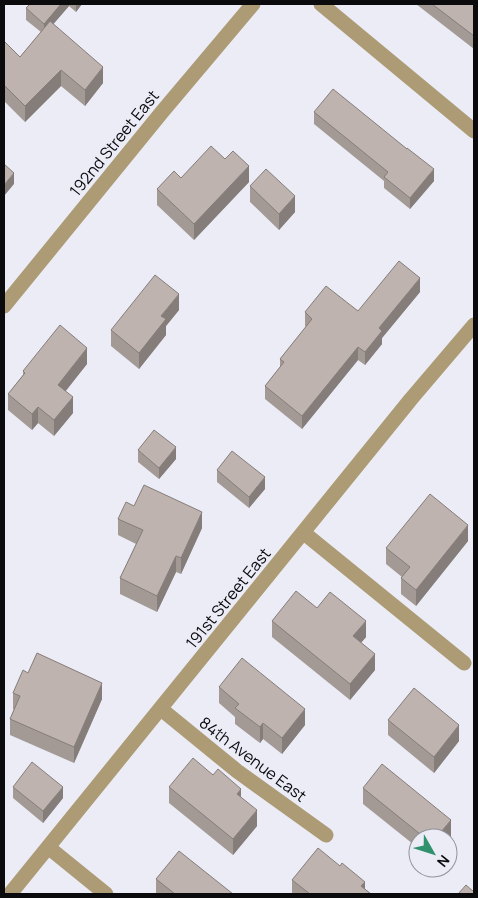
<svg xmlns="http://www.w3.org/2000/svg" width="478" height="898" viewBox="0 0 478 898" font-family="Manrope,sans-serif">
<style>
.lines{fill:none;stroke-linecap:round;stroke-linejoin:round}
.minor{stroke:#ac9b75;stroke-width:15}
.wall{fill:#a39a96}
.shaded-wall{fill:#857d7a}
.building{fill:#beb3af;stroke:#857d7a}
.labels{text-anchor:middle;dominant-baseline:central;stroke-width:4;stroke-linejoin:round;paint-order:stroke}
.street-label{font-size:16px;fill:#0b0b0e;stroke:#ebecf6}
</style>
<rect width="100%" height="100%" fill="#ebecf6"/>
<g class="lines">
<path class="minor" d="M321,4L474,131
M4,306L162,112L253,4
M304,533L464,663
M161,709L237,771L326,835
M48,847L106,894
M10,894L411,399L474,325"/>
</g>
<path class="wall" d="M30,4H82L76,12L69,6L53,24L103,83L85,106L61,86L25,122L4,101V41L20,57L41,32L26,20V8Z
M416,4H474V49Z
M314,112L407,149L434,181L410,209L384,188V181L314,124Z
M225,159L249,182L194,240L157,205V189Z
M250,186L295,212L279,230L250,202Z
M420,292L382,338V344L365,365L358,360L302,429L265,399V386L280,367V359L306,327L305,326V312L358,311Z
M179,310L166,326V335L139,369L111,346V330Z
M87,364L65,391L73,413L54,436L38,423L32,430L8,410V394L23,375V371Z
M138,450L176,459L159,479L138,462Z
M217,470L265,489L249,508L217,482Z
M134,506L202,528L181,574L176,572L157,612L120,594V578L136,544L118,535V519Z
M468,541L416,606L401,594V578L402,577L386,564V548Z
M317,608L366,637L361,643L375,670L350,700L272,637V621Z
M219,687L305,725L282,754L263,739L260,743L235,724V717L219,703Z
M13,693L102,699L74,763L10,735V719L14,709H13Z
M388,720L459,741L434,773L388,735Z
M13,787L63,798L43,823L13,798Z
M169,787L241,798L257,826L233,855L169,803Z
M363,788L451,836L448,838H418V848L363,804Z
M156,879L233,894H156Z
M292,880L365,889L371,894H292Z"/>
<path class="shaded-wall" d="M61,4H69V6L44,35V24Z
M76,4H82L76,12Z
M103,67V83L85,106V90Z
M61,70V86L25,122V106Z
M249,166V182L194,240V224Z
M434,169V181L410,209V198Z
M14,173V184L4,196V185Z
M295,196V212L279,230V214Z
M420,278V292L382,338V344L365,365V352L379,328Z
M179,294V310L166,326V335L139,369V353L161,316Z
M358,347V360L302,429V416Z
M87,348V364L58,401V385Z
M73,397V413L54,436V420Z
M38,407V423L32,430V414Z
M176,447V459L159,479V468Z
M265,477V489L249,508V497Z
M202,512V528L181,574V558Z
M468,525V541L416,606V590Z
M176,556V572L157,612V596Z
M366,621V637L353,652V636Z
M375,654V670L350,700V684Z
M102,683V699L74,763V747Z
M305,709V725L282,754V738Z
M263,723V739L260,743V727Z
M459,725V741L434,773V757Z
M63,787V798L43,823V811Z
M241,789V805L237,794Z
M257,810V826L233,855V839Z
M451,820V836L448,840V838H436Z
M365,882V894L361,886Z"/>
<path class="building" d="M30,4H61L44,24L26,8Z
M432,4H474V36Z
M50,21L103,67L85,90L61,70L25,106L4,85V41L20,57Z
M333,89L407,149V148L434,169L410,198L384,177L388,172L314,112Z
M211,146L225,159L233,151L249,166L194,224L157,189L174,171L181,178Z
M4,164L14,173L4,185Z
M266,169L295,196L279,214L250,186Z
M399,261L420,278L379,328L382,331L365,352L358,347L302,416L265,386L284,362L280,359L312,319L305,312L326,286L358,311Z
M155,275L179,294L161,316L166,319L139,353L111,330Z
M60,325L87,348L58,385L73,397L54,420L38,407L32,414L8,394L25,373L23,371Z
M154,430L176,447L159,468L138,450Z
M232,451L265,477L249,497L217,470Z
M144,485L202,512L181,558L176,556L157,596L120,578L143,530L118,519L126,502L134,506Z
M430,494L468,525L416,590L401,578L410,567L386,548Z
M296,591L317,608L330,592L366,621L353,636L375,654L350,684L272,621Z
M37,653L102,683L74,747L10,719L20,696L13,693L23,670L28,673Z
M242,658L305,709L282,738L263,723L260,727L235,708L239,704L219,687Z
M414,688L459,725L434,757L388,720Z
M193,758L213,775L218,769L241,789L237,794L257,810L233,839L169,787Z
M32,762L63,787L43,811L13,787Z
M382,764L451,820L436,838H425L363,788Z
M318,848L340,866L342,863L365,882L361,886L371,894H310L292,880Z
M179,851L233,894H175L156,879Z
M466,885L474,892V894H458Z"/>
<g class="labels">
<g class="street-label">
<text transform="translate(114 143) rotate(-51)">192nd Street East</text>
<text transform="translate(228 598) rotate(-51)">191st Street East</text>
<text transform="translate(253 759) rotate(37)">84th Avenue East</text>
</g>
</g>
<rect width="478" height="898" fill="none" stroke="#0b0b0e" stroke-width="10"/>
<g transform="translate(433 853) rotate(129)"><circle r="24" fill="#ebecf6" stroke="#919299"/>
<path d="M0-4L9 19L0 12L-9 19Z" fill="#30926d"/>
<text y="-8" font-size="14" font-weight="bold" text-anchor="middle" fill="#0b0b0e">N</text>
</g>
</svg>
